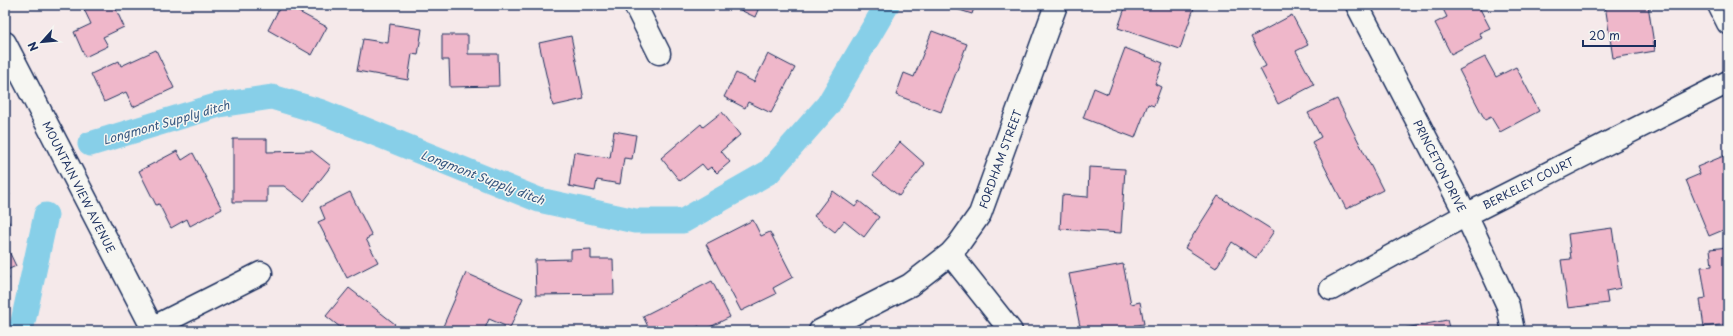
<svg xmlns="http://www.w3.org/2000/svg" width="1733" height="336" viewBox="0 0 1733 336" font-family="'Playpen Sans',sans-serif">
<style>
.lines{fill:none;stroke-linecap:round;stroke-linejoin:round}
.canal{stroke:#87cfe8;stroke-width:25}
.building{fill:#efb7ca;stroke:#1b2f5e}
.street-casing{stroke:#1b2f5e;stroke-width:25}
.secondary-casing{stroke:#1b2f5e;stroke-width:25}
.street{stroke:#f6f6f2;stroke-width:22}
.secondary{stroke:#f6f6f2;stroke-width:22}
.labels{text-anchor:middle;dominant-baseline:central;stroke-width:3;stroke-linejoin:round;paint-order:stroke}
.street-label{font-size:11px;fill:#1b2f5e;stroke:#f6f6f2}
.water-label{font-size:12px;font-style:italic;fill:#365780;stroke:#f6f6f2}
</style>
<rect width="100%" height="100%" fill="#f5e9ea"/>
<filter id="ink" filterUnits="userSpaceOnUse"><feTurbulence type="fractalNoise" baseFrequency=".025" numOctaves="2"/><feDisplacementMap in="SourceGraphic" scale="8" xChannelSelector="R" yChannelSelector="G"/><feConvolveMatrix kernelMatrix="1 2 1 2 8 2 1 2 1" color-interpolation-filters="sRGB"/></filter>
<g filter="url(#ink)">
<g class="lines">
<path class="canal" d="M90,144L219,105L272,97L322,112L539,200L635,221H683L769,172L828,105L887,5
M21,331L46,215"/>
</g>
<path class="building" d="M82,5H114L124,27L103,37L108,46L85,57L74,32L91,24Z
M277,5H300L297,11L327,27L312,55L268,30L280,7Z
M730,5H760L755,17Z
M944,5H975L972,14Z
M1126,5H1195L1180,49L1118,28Z
M1441,5H1478L1490,28L1479,33L1482,38L1451,54L1435,23L1447,17Z
M1605,5H1648L1655,51L1613,58Z
M1292,15L1308,45L1296,51L1314,85L1278,104L1260,69L1266,66L1251,37Z
M390,24L422,29L418,55L412,54L408,80L357,71L363,39L388,43Z
M932,31L967,44L941,112L896,95L904,73L914,77Z
M442,35H468V54H498L499,86L450,87L449,60H442Z
M571,36L584,99L553,106L539,43Z
M1125,48L1163,63L1155,84L1161,87L1154,106L1148,104L1135,138L1083,118L1094,88L1108,94Z
M156,50L174,88L133,107L126,92L104,102L91,74L119,61L121,66Z
M768,54L795,68L771,113L748,102L745,108L724,97L736,73L754,82Z
M1485,57L1496,77L1516,67L1539,111L1500,132L1491,117L1485,120L1459,70Z
M1337,99L1383,190L1346,209L1312,142L1321,137L1308,113Z
M722,112L740,135L721,151L730,162L717,173L711,167L707,170L702,164L680,181L661,158L701,124L703,127Z
M614,131L636,135L632,159L624,158L620,184L597,180L595,191L569,186L574,152L610,158Z
M233,139H267V152L312,151L331,166L304,201L284,186H267V202H233Z
M900,142L925,164L899,196L873,175Z
M177,151L182,160L193,153L222,209L190,226L187,219L171,228L159,204L156,205L139,171Z
M1726,155L1728,159V228L1709,236L1686,180L1700,174L1697,167Z
M1089,167L1125,169L1121,233L1060,229L1062,195L1088,197Z
M5,186L10,195L5,197Z
M833,191L855,207L859,201L879,217L864,237L844,221L835,232L814,216Z
M350,192L372,236L366,239L378,262L347,278L318,222L325,219L320,207Z
M1218,196L1274,231L1256,258L1232,242L1216,268L1185,248Z
M5,214L10,224L5,227Z
M753,220L761,236L770,232L793,277L773,288L776,294L741,311L706,244Z
M1612,228L1621,288L1606,291L1608,303L1568,308L1561,260L1571,259L1568,234Z
M5,243L16,266L5,271L9,279L5,281Z
M1728,247V324L1704,327L1700,299L1706,298L1701,267L1712,266L1710,249Z
M591,249V259H613L614,294L536,295L535,260L571,259V250Z
M1123,264L1131,304L1140,302L1144,324L1135,325L1136,331H1081L1069,274Z
M466,273L523,298L510,328L489,319L484,331H441Z
M712,281L730,317L702,331L699,326L689,331H650L643,316Z
M349,288L395,324L389,331H345L326,316Z
M1447,320L1450,331H1406V328Z
M1622,326L1623,331H1587Z"/>
<g class="lines">
<g class="street-casing">
<path id="street" d="M635,5L659,53
M1357,5L1466,215L1508,306L1513,331
M1719,5L1728,23
M950,254L1011,331
M1331,289L1466,215L1728,82
M152,328L261,273
M820,331L910,285L950,254L958,245L980,214L1056,5"/>
</g>
<g class="secondary-casing">
<path id="secondary" d="M5,43L154,331"/>
</g>
<use href="#street" class="street"/>
<use href="#secondary" class="secondary"/>
</g>
</g>
<g class="labels">
<g class="street-label">
<text transform="translate(1000 159) rotate(-70)">FORDHAM STREET</text>
<text transform="translate(1440 166) rotate(63)">PRINCETON DRIVE</text>
<text transform="translate(1528 183) rotate(-27)">BERKELEY COURT</text>
<text transform="translate(79 187) rotate(63)">MOUNTAIN VIEW AVENUE</text>
</g>
<g class="water-label">
<text transform="translate(166 122) rotate(-16)">Longmont Supply ditch</text>
<text transform="translate(483 177) rotate(21)">Longmont Supply ditch</text>
</g>
</g>
<rect width="1733" height="336" fill="none" stroke="#f6f6f2" stroke-width="20"/>
<rect x="10" y="10" width="1713" height="316" fill="none" stroke="#1b2f5e" stroke-width="1.5" filter="url(#ink)"/>
<g transform="translate(42 42) rotate(243)" stroke="#f6f6f2" stroke-width="3" paint-order="stroke">
<path d="M0-3L7 15L0 10L-7 15Z" fill="#1b2f5e"/>
<text y="-6" font-size="11" font-weight="bold" text-anchor="middle" fill="#1b2f5e">N</text>
</g>
<path d="M1583 40v6h72v-6" fill="none" stroke="#1b2f5e" stroke-width="2"/>
<text x="1589" y="40" font-size="12" fill="#1b2f5e" stroke="#f6f6f2" stroke-width="3" paint-order="stroke">20 m</text>
</svg>
